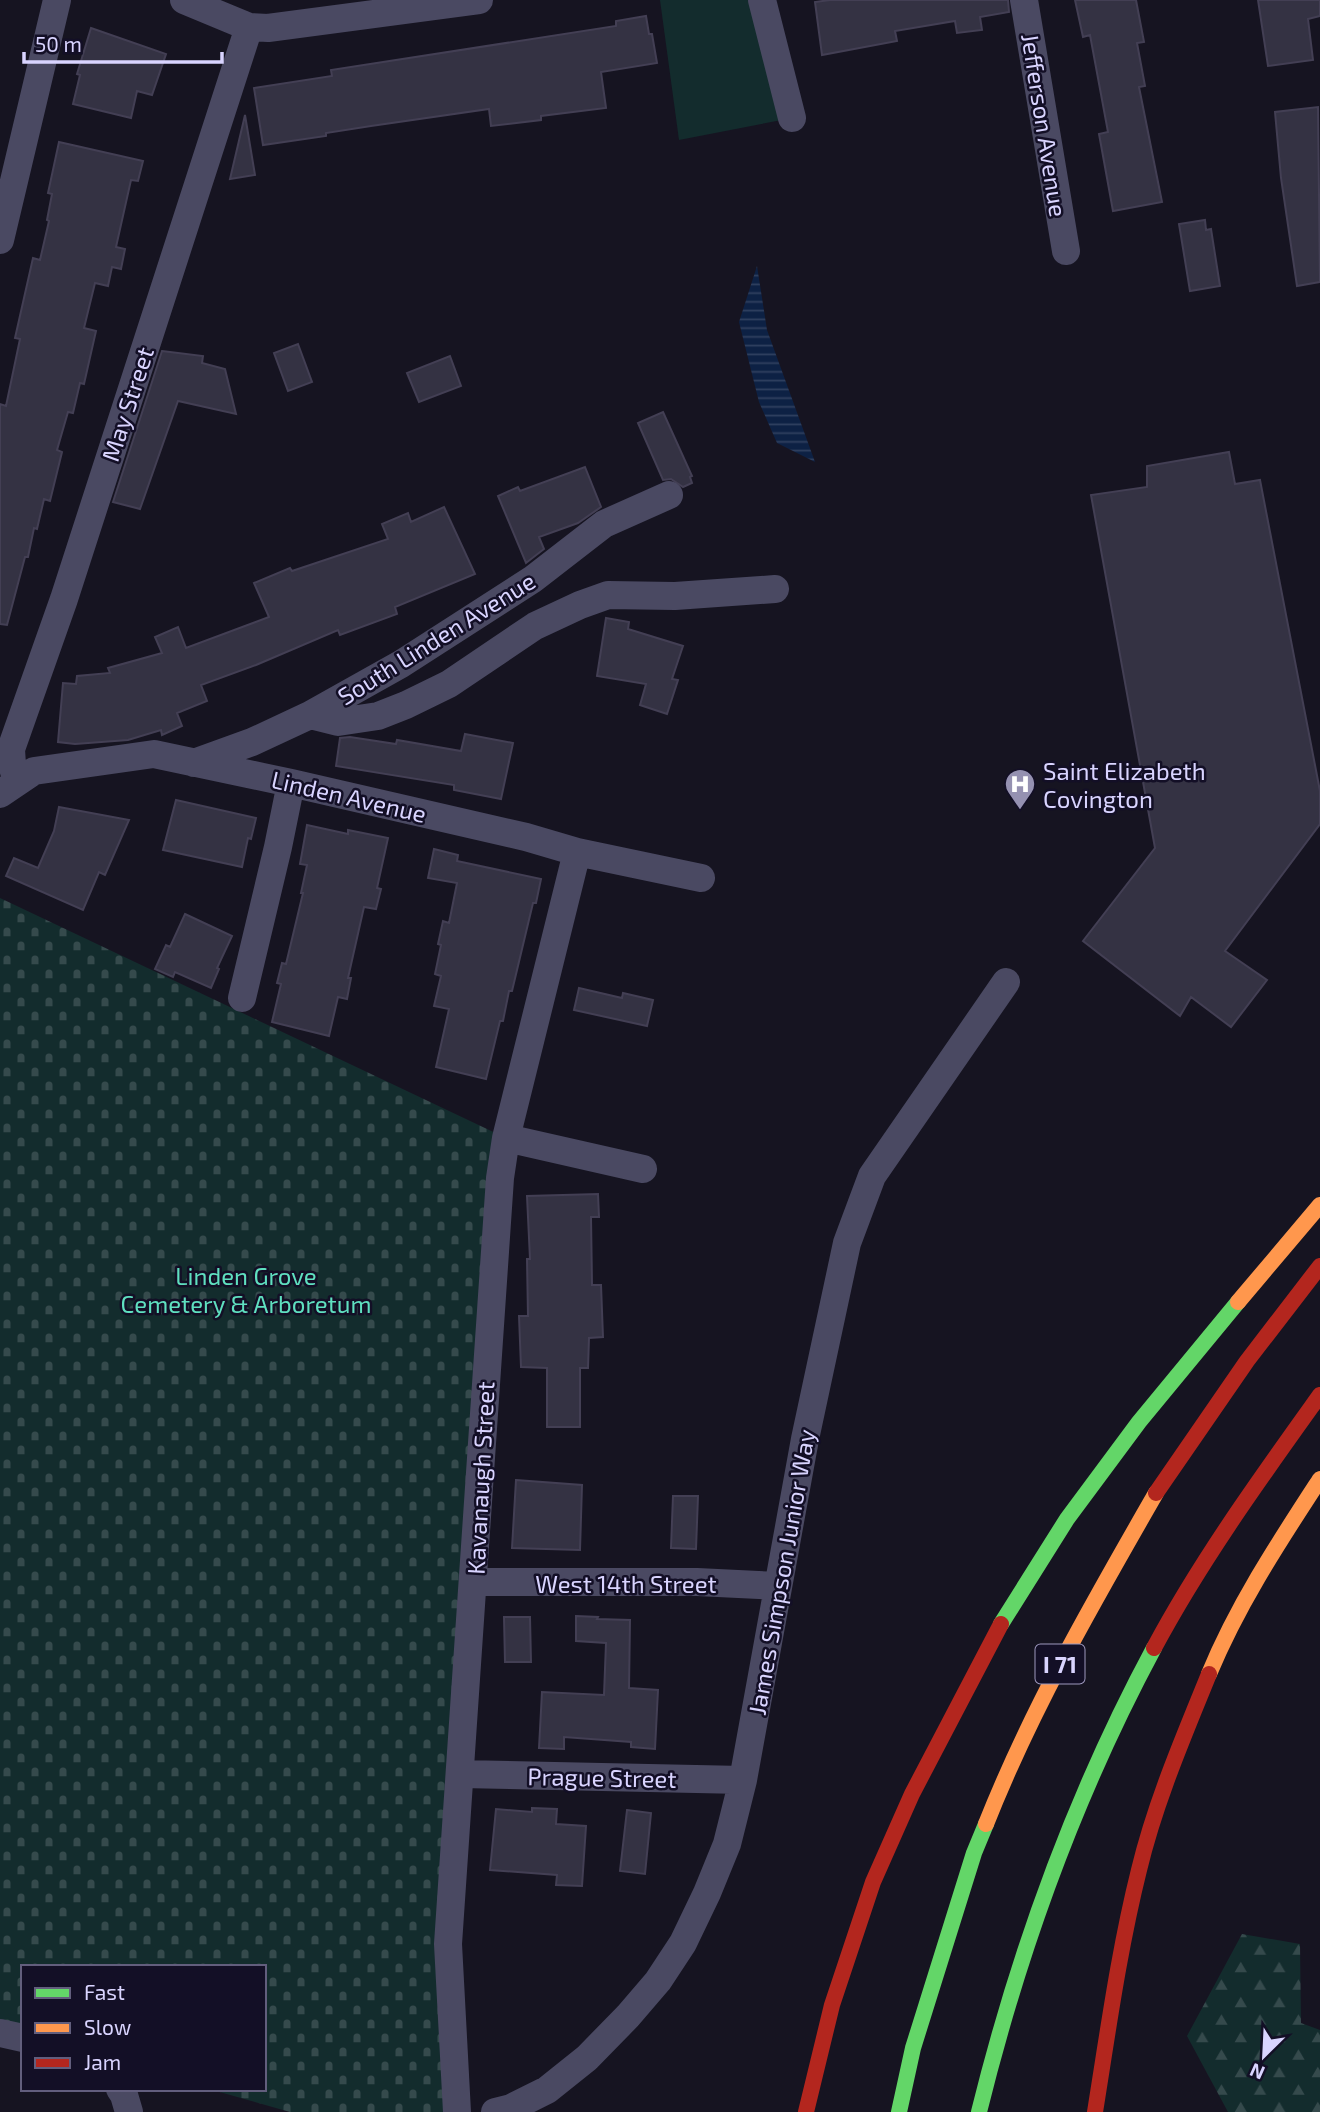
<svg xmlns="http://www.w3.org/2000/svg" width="1320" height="2112" viewBox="0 0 1320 2112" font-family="'Exo 2',sans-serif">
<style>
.forest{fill:url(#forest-firs)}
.cemetery{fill:url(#cemetery-stones)}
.park{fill:#132c2d}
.water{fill:url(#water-rules)}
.building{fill:#343243;stroke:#433f54;stroke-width:2}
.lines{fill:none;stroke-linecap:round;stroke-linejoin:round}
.street{stroke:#4a4962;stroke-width:28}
.fast{stroke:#63d668;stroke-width:16}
.slow{stroke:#ff974d;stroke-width:16}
.jam{stroke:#b3261e;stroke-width:16}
.labels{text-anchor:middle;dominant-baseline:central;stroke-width:5;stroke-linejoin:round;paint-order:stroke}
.shield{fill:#130f26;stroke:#9e99be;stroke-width:2}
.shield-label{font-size:23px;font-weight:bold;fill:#d9d4ff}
.street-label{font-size:24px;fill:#d9d4ff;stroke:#130f26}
.poi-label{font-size:24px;fill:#d9d4ff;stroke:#130f26;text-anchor:start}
.park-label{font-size:24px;fill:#5fe0c0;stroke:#130f26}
</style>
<defs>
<pattern id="forest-firs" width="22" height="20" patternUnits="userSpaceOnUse" patternTransform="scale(1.75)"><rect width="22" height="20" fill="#132c2d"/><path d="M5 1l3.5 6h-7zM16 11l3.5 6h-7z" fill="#354a4c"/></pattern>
<pattern id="cemetery-stones" width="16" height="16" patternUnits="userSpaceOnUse" patternTransform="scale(1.75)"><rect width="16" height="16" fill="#132c2d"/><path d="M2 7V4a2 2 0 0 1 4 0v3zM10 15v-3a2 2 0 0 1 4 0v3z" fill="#354a4c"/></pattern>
<pattern id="water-rules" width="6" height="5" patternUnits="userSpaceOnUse" patternTransform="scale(1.75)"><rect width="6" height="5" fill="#0d2144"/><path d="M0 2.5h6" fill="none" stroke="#304060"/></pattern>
</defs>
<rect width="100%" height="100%" fill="#161421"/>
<path class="forest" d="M1242,1934L1300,1944L1301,2023L1320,2030V2112H1228L1187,2036Z"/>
<path class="cemetery" d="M0,898L506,1138L465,1697L457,2112H290L209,2089H264V1967H23V2038L0,2033Z"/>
<path class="park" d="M660,0H762L792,118L679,140Z"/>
<path class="water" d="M757,266L767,330L815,462L777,443L759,402L739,322Z"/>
<path class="building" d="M830,0H1008L1009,12L980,17L982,30L957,33L955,21L895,31L897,41L822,55L815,2Z
M1075,0H1136L1144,42L1137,43L1145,86L1139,87L1162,202L1113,211L1099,134L1108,132L1090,35L1083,37Z
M1258,0H1320V16L1308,19L1313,60L1268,66Z
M646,16L649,34H652L657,63L601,72L606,108L541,116V120L491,126L489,109L371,126L326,133V136L263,145L254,88L332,76L331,70L616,26V21Z
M91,28L166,54L152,95L137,91L131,118L73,104L80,75L77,74Z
M1318,107L1320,282L1297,286L1281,178L1275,112Z
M245,115L255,175L230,179Z
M59,142L143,161L138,181L131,180L116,247L125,249L121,269L112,267L108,286L95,283L84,328L96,331L84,384L80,383L73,413L68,412L57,450L62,452L50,501L44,499L37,529L34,528L28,557H25L7,625L0,624V404L6,406L20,339L15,338L33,258L40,260L49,221L47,220L52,194L48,193Z
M1205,220L1206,230L1211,229L1220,286L1190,291L1179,224Z
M298,344L312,382L288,391L274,353Z
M162,351L203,356L202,363L225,369L236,414L178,401L140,509L113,502Z
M450,356L461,386L419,402L407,373Z
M663,412L692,476L690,477L692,483L683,487L671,479L663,480L638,423Z
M1229,452L1235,484L1260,480L1320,791V824L1225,951L1267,980L1231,1027L1191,997L1180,1016L1083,941L1155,848L1091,495L1147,487V466Z
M585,467L601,507L578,523L539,537L544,549L526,563L498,496L518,487L520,491Z
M444,507L475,574L395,607L397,614L340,635L338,630L256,665L201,685L207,701L177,713L182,726L162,735L161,730L128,740L75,744L58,742L63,683L76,684L77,676L110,673L108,668L162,653L155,637L178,627L186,648L269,617L254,583L290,568L292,571L388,539L382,524L408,513L411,522Z
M606,618L629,622L628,629L683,646L672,679L678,680L667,714L640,705L646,684L597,676Z
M465,734L513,743L501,799L454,790V785L336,766L340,738L350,737L396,744L397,740L461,751Z
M176,800L256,818L251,839L248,838L242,867L163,850Z
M59,807L129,820L105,875L99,872L83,910L6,876L14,858L38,868L54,831Z
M307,825L348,834V830L388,838L377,888L381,889L376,909L364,907L348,978H351L347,999L338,997L329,1036L272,1022L281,984L277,983L282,963L286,964L303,893H301L307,865L300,864Z
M434,849L458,855L457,861L541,879L536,903H533L512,991H509L503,1021H500L486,1079L436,1067L449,1009L434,1006L441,976L435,974L441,945L438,944L443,921L449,923L457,883L428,878Z
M185,914L232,936L217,968L219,969L211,988L175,972L173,977L155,969L166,945L170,947Z
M579,988L622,998L623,993L653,1000L647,1026L574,1010Z
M598,1194L599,1217H591L592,1285H601L603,1337L589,1338L588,1368H580V1427H547V1368L521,1367L519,1316H528L527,1259H530L527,1196Z
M516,1480L582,1485L580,1550L512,1548Z
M673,1496H698L696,1549L671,1548Z
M576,1616L598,1617L597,1619L630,1620L629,1688L658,1690L655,1749L631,1747V1742L564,1737V1749L539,1748L542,1692L604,1695L606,1643L576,1641Z
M504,1617H530L531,1662H505Z
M532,1808L557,1809L556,1824L586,1826L582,1886L556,1885L557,1875L490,1870L496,1809L532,1812Z
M627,1810L651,1813L645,1874L620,1871Z"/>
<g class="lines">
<path class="street" d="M184,0L249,27L268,28L479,0
M762,0L792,118
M1024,0L1066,251
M0,240L57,0
M310,715L338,722L378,716L406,705L449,684L535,626L580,605L608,595L675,596L775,589
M194,763L252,742L310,715L401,664L533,579L604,524L669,495
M17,781L12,765L11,749L64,599L249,27
M0,794L34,771L154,754L291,783L526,837L577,852L701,878
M242,998L278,847L291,783
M506,1138L643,1169
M474,1582H697L778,1586
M461,1774L743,1780
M0,2033L23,2038
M120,2089L124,2095L129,2112
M457,2112L448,1944L500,1178L506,1138L577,852
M495,2112L511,2108L547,2090L587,2058L628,2016L658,1981L683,1943L707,1893L727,1844L743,1780L805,1439L847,1243L872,1176L1006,982"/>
<path class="fast" d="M1001,1624L1067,1519L1139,1422L1238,1302
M899,2112L913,2048L974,1853L986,1824
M979,2112C1019,1950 1075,1795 1154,1648"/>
<path class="slow" d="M1238,1302L1320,1205
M1209,1674C1238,1604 1279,1542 1320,1479
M986,1824C1032,1708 1094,1601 1156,1493"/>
<path class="jam" d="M1156,1493L1247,1361L1320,1266
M1154,1648C1201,1560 1262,1476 1320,1395
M806,2112L832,2005L873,1882L912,1794L1001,1624
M1095,2112C1108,2031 1119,1950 1139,1870C1155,1803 1183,1738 1209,1674"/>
</g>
<defs>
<g id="hospital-pin" transform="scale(1.575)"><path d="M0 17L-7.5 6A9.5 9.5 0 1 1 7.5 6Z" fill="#9591b1" stroke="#130f26"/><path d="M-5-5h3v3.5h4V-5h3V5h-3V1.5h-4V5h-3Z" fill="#fff"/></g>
</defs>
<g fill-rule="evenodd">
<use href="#hospital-pin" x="1020" y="784"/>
</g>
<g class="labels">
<rect class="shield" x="1035.5" y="1644.5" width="49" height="39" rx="5"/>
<g class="shield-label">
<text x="1060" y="1664">I 71</text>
</g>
<g class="street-label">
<text transform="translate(1045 125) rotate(81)">Jefferson Avenue</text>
<text transform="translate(127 404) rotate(-72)">May Street</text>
<text transform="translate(436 638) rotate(-32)">South Linden Avenue</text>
<text transform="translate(349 796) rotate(13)">Linden Avenue</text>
<text transform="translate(480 1478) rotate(-87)">Kavanaugh Street</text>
<text transform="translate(781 1572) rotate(-80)">James Simpson Junior Way</text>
<text x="626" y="1583">West 14th Street</text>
<text transform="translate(602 1777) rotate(1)">Prague Street</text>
</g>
<g class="poi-label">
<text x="1043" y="770">Saint Elizabeth<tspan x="1043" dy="28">Covington</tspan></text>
</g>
<g class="park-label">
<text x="246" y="1275">Linden Grove<tspan x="246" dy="28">Cemetery &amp; Arboretum</tspan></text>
</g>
</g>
<rect x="21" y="1965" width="245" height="126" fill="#130f26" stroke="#625e7d" stroke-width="2"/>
<rect x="35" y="1988" width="35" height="10" fill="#63d668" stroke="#625e7d" stroke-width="2"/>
<text x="84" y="2000" font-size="21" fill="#d9d4ff">Fast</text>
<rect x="35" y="2023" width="35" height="10" fill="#ff974d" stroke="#625e7d" stroke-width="2"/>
<text x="84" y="2035" font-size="21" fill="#d9d4ff">Slow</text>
<rect x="35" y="2058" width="35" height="10" fill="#b3261e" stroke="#625e7d" stroke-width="2"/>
<text x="84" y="2070" font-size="21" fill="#d9d4ff">Jam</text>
<g transform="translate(1264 2056) rotate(204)" stroke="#130f26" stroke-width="5" paint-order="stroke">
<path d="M0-5L12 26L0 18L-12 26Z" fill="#d9d4ff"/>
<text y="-10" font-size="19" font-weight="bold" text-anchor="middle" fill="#d9d4ff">N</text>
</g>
<path d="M24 52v10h198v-10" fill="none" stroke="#d9d4ff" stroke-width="3.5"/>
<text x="35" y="52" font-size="21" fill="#d9d4ff" stroke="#130f26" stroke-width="5" paint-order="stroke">50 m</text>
</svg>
